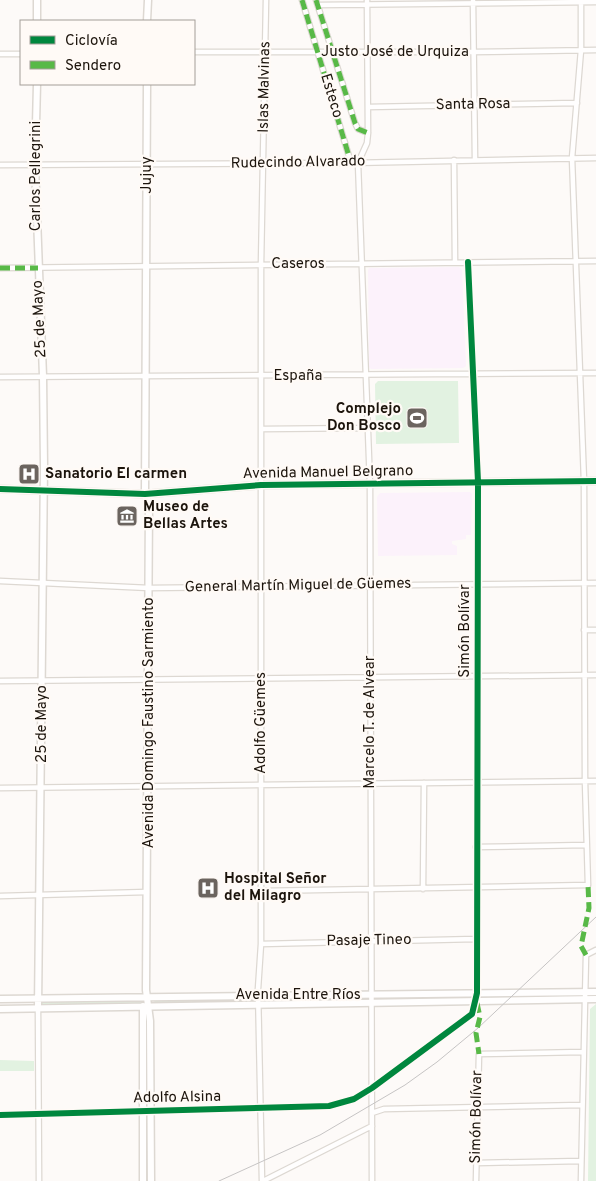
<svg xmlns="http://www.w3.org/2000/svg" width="596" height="1181" viewBox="0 0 596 1181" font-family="Overpass,sans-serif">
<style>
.education{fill:#fcf2fb}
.green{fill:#e2f2e1}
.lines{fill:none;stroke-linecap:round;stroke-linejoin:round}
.minor-casing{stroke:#ddd8d2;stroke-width:7}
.secondary-casing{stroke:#ddd8d2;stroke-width:9}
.minor{stroke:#fffefe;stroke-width:4.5}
.secondary{stroke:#fffefe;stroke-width:6}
.rail{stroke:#c6c4c4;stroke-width:1}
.quiet{stroke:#58b947;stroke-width:5;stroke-dasharray:10 5;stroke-linecap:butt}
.cycleway-casing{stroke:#fffaf6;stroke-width:9}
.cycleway{stroke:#00873e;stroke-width:6}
.labels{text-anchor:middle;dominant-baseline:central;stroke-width:4.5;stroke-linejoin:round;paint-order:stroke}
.street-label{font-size:15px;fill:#1c140c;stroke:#fffaf6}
.poi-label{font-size:15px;font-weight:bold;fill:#1c140c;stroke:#fffaf6;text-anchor:start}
</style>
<rect width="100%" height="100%" fill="#fdfaf8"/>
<path class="education" d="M459,267L462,270L466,366L463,368L371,369L369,367L368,270L369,268Z
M470,492L472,494L471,535H466V539L452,541V544L457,546V555L378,556L377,497L380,493Z"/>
<path class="green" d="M378,381H458L459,443L376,444L375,384Z
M362,996L363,1001L264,1002V998Z
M253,998V1002L155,1004L154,1000Z
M141,999V1004L42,1005V1001Z
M596,1004V1181H588L590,1009Z
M0,1060L34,1061V1071H0Z"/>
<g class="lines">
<g class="minor-casing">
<path id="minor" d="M302,0L351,163
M316,0L355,123L358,129L368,133
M367,0L368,133L367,143L358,163L370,485L372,1181
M473,1L475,160
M318,5L596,2
M194,52H474L596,50
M0,54H21
M368,107L577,103
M454,160L455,262
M0,165L351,163L596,158
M0,268L596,261
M0,377L596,373
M262,429L368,428
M0,581L149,588L596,583
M584,630H596
M0,681L596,675
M0,788L596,781
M476,847L586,845
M423,889L424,783
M261,891L588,885L585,781L584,481L572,158L581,50V0
M0,896L147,892
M261,944L476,939
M38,1008L39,1181
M372,1113L384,1109L582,1105
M0,1115L329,1106L354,1099L372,1088L472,1014L477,993L478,482L468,262
M477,1163L581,1161
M262,1181L258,989L261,944V265L266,0
M263,1181L372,1126
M476,1181L479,1054L583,1052
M581,1181L586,955L596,950"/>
</g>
<g class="secondary-casing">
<path id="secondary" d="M37,0V21
M147,21L148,0
M37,84L35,165L43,376L44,467L38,1008
M147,84L145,494L149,502L146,990L150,1021L151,1181
M0,489L145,494L261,485L596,481
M0,999L596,992
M143,1006V1181
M0,1009L596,999"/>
</g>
<use href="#minor" class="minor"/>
<use href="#secondary" class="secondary"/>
<path class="rail" d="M219,1181L320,1135L405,1085L437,1062L478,1028L596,917"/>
<path class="quiet" d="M302,0L351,163
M316,0L355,123L358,129L368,133
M0,268H38
M586,955L581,946L589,908L588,885
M477,1003L480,1017L476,1033L479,1054"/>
<g class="cycleway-casing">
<path id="cycleway" d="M0,489L145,494L261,485L596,481
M0,1115L329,1106L354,1099L372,1088L472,1014L477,993L478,482L468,262"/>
</g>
<use href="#cycleway" class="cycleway"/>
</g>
<defs>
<g id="stadium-square" transform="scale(1.125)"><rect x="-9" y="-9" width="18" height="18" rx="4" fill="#6b645f" stroke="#fffaf6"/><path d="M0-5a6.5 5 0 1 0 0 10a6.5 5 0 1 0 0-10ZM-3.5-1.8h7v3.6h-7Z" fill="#fff"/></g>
<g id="hospital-square" transform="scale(1.125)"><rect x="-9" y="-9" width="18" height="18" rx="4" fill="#6b645f" stroke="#fffaf6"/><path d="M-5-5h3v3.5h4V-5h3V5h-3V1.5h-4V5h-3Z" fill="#fff"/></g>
<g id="museum-square" transform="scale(1.125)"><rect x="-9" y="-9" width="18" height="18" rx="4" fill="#6b645f" stroke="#fffaf6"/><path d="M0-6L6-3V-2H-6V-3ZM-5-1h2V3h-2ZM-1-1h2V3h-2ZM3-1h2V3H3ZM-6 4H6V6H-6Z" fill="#fff"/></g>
</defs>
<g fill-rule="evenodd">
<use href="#stadium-square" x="417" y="418"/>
<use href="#hospital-square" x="29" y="474"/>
<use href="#museum-square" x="127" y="516"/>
<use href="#hospital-square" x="208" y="888"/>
</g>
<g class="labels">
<g class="street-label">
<text x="395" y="52">Justo José de Urquiza</text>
<text transform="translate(265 87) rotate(-89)">Islas Malvinas</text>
<text transform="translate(331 96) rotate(73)">Esteco</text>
<text transform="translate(473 105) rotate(-1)">Santa Rosa</text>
<text transform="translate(298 163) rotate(-1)">Rudecindo Alvarado</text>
<text transform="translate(147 175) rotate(-90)">Jujuy</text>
<text transform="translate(36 176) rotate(-90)">Carlos Pellegrini</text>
<text x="298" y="264">Caseros</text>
<text transform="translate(40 319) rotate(-93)">25 de Mayo</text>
<text x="298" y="376">España</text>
<text transform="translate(328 473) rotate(-1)">Avenida Manuel Belgrano</text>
<text transform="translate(298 586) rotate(-1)">General Martín Miguel de Güemes</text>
<text transform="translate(465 631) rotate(-90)">Simón Bolívar</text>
<text transform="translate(370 722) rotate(-90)">Marcelo T. de Alvear</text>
<text transform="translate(149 723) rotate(-90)">Avenida Domingo Faustino Sarmiento</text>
<text transform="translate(261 723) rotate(-90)">Adolfo Güemes</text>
<text transform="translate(42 724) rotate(-90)">25 de Mayo</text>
<text transform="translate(369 941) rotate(-1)">Pasaje Tineo</text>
<text x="298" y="995">Avenida Entre Ríos</text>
<text transform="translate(177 1098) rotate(-1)">Adolfo Alsina</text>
<text transform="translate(477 1117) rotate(-89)">Simón Bolívar</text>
</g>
<g class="poi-label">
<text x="401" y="409" text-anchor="end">Complejo<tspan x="401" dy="17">Don Bosco</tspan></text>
<text x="45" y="474">Sanatorio El carmen</text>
<text x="143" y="507">Museo de<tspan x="143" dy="17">Bellas Artes</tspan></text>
<text x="224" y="879">Hospital Señor<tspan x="224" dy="17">del Milagro</tspan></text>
</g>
</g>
<rect x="20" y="20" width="175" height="65" fill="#fffaf6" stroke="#a49e98"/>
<rect x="30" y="36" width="25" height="8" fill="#00873e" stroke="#a49e98"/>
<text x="65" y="45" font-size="15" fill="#1c140c">Ciclovía</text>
<rect x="30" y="61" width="25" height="8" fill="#58b947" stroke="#a49e98"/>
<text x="65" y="70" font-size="15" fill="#1c140c">Sendero</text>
</svg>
